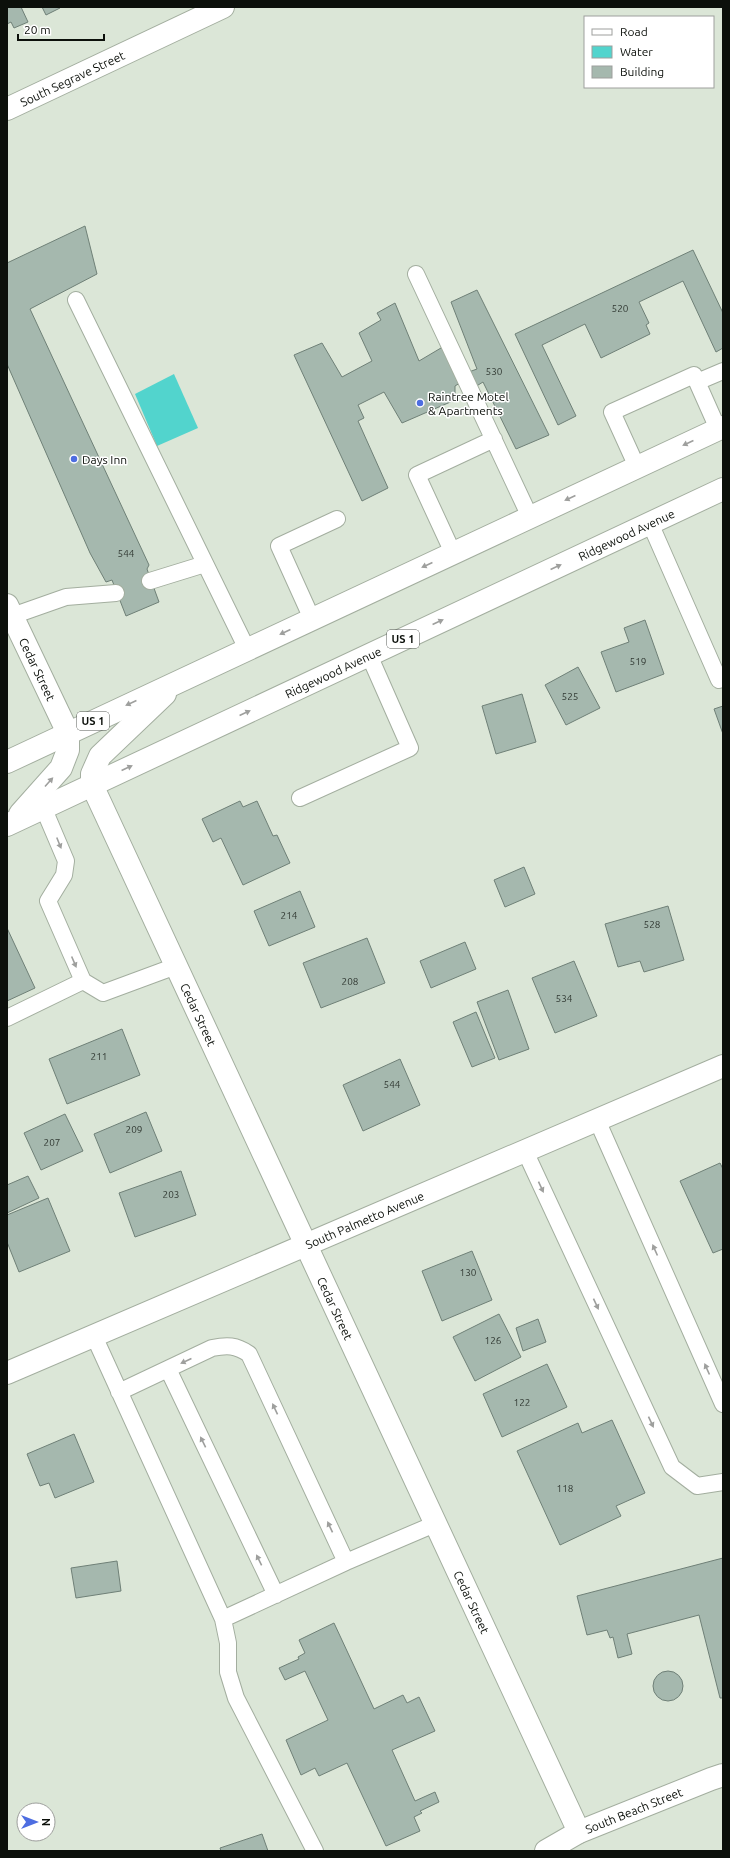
<svg xmlns="http://www.w3.org/2000/svg" width="730" height="1858" viewBox="0 0 730 1858" font-family="Ubuntu,sans-serif">
<style>
.water{fill:#52d4cd}
.building{fill:#a5b8ae;stroke:#6f8077}
.lines{fill:none;stroke-linecap:round;stroke-linejoin:round}
.service-casing{stroke:#a3ae9f;stroke-width:18}
.minor-casing{stroke:#a3ae9f;stroke-width:24}
.tertiary-casing{stroke:#a3ae9f;stroke-width:24}
.primary-casing{stroke:#a3ae9f;stroke-width:24}
.service{stroke:#fff;stroke-width:16}
.minor{stroke:#fff;stroke-width:22}
.tertiary{stroke:#fff;stroke-width:22}
.primary{stroke:#fff;stroke-width:22}
.oneway{fill:#9e9f9d}
.poi-dot{fill:#4d6de1;stroke:#fff;stroke-width:1.5}
.labels{text-anchor:middle;dominant-baseline:central;stroke-width:3;stroke-linejoin:round;paint-order:stroke}
.number-label{font-size:10px;fill:#323a34}
.shield{fill:#fff;stroke:#555854;stroke-width:1}
.shield-label{font-size:11px;font-weight:bold;fill:#0c100b}
.street-label{font-size:12px;fill:#0c100b;stroke:#fff}
.poi-label{font-size:12px;fill:#0c100b;stroke:#fff;text-anchor:start}
</style>
<rect width="100%" height="100%" fill="#dbe6d7"/>
<path class="water" d="M174,374L198,428L157,446L135,394Z"/>
<path class="building" d="M7,7H21L28,22L14,28L11,22L7,24Z
M42,7H60V8L46,15Z
M85,226L97,274L30,309L149,565L147,569L159,602L126,616L112,580L106,582L90,553L7,364V263Z
M693,250L723,313V348L716,352L683,281L639,302L649,323L646,325L650,334L601,358L585,324L542,345L576,416L558,425L515,334Z
M477,290L549,435L516,449L483,382L475,387L466,373L477,369L451,302Z
M395,303L419,361L446,345L463,381L455,386V400L402,423L384,392L358,405L364,418L358,421L388,488L362,501L294,355L322,343L342,377L372,361L359,333L381,320L377,313Z
M645,620L664,674L616,692L601,652L629,642L624,628Z
M578,667L600,708L566,725L545,685Z
M522,694L536,742L496,754L482,706Z
M723,706V734L714,709Z
M240,801L243,807L257,801L273,836L277,835L290,863L243,885L221,838L213,842L202,819Z
M524,867L535,894L505,907L494,880Z
M300,891L315,927L269,946L254,911Z
M668,906L684,960L644,972L640,961L618,967L605,924Z
M7,928L35,988L7,1001Z
M367,938L385,983L321,1008L303,963Z
M465,942L476,969L431,988L420,961Z
M574,961L597,1016L555,1033L532,978Z
M508,990L529,1049L499,1060L477,1002Z
M476,1012L495,1058L472,1067L453,1022Z
M122,1029L140,1075L67,1104L49,1059Z
M400,1059L420,1105L363,1131L343,1085Z
M146,1112L162,1151L110,1173L94,1134Z
M65,1114L83,1151L41,1170L24,1133Z
M720,1163L723,1169V1249L713,1253L680,1181Z
M181,1171L196,1215L135,1237L119,1193Z
M28,1176L39,1198L7,1213V1185Z
M48,1198L70,1251L19,1272L7,1242V1215Z
M472,1251L492,1300L442,1321L422,1271Z
M499,1314L521,1357L475,1381L453,1337Z
M538,1319L546,1342L523,1351L516,1328Z
M547,1364L567,1407L502,1437L483,1394Z
M612,1420L645,1493L616,1506L621,1516L560,1545L517,1451L578,1423L582,1433Z
M74,1434L94,1482L55,1498L49,1483L40,1486L27,1454Z
M723,1558V1698H720L699,1615L627,1634L632,1654L618,1658L613,1637L610,1638L607,1630L587,1635L577,1596Z
M117,1561L121,1591L76,1598L71,1568Z
M334,1623L374,1709L403,1695L407,1703L419,1697L435,1731L392,1750L415,1801L435,1792L439,1802L420,1811L422,1813L414,1817L420,1831L386,1846L347,1763L319,1776L315,1768L301,1775L286,1740L328,1720L305,1671L285,1680L279,1668L299,1659L298,1657L305,1653L299,1640Z
M653 1686a15 15 0 1 1 30 0a15 15 0 1 1-30 0Z
M262,1834L268,1851H221L220,1848Z"/>
<g class="lines">
<g class="service-casing">
<path id="service" d="M416,274L530,517
M76,300L247,649
M697,382L723,371
M637,467L612,412L694,375L718,429
M650,523L719,680
M453,553L417,475L494,439
M150,581L205,564
M12,616L66,597L116,593
M312,619L279,546L337,519
M300,798L410,748L369,655
M83,981L103,993L176,966
M7,1018L83,981L48,901L64,875L66,861L43,807
M597,1120L723,1404
M525,1151L672,1467L697,1486L723,1482
M94,1336L223,1619L228,1643V1672L236,1698L315,1851
M168,1369L276,1595
M119,1392L212,1348C227,1345 236,1345 249,1354L346,1562
M223,1619L346,1562L435,1524"/>
</g>
<g class="minor-casing">
<g id="minor">
<path id="s1" d="M7,109L223,7"/>
<path id="s2" d="M7,605L68,733"/>
<path id="s3" d="M92,785L579,1832"/>
</g>
</g>
<g class="tertiary-casing">
<g id="tertiary">
<path id="s4" d="M7,1373L723,1066"/>
<path id="s5" d="M546,1851L579,1832L711,1779L723,1775"/>
</g>
</g>
<g class="primary-casing">
<g id="primary">
<path d="M7,762L723,427"/>
<path d="M92,785V774L100,756L165,694"/>
<path d="M20,814L61,768L68,750V733"/>
<path id="s6" d="M7,825L723,489"/>
</g>
</g>
<use href="#service" class="service"/>
<use href="#minor" class="minor"/>
<use href="#tertiary" class="tertiary"/>
<use href="#primary" class="primary"/>
</g>
<defs><path id="oneway-solid" d="M-6-.8H1V-3.2L6.5 0L1 3.2V.8H-6Z"/></defs>
<g class="oneway">
<use href="#oneway-solid" transform="translate(688 443) rotate(155)"/>
<use href="#oneway-solid" transform="translate(570 498) rotate(155)"/>
<use href="#oneway-solid" transform="translate(427 565) rotate(155)"/>
<use href="#oneway-solid" transform="translate(556 567) rotate(-25)"/>
<use href="#oneway-solid" transform="translate(438 622) rotate(-25)"/>
<use href="#oneway-solid" transform="translate(285 632) rotate(155)"/>
<use href="#oneway-solid" transform="translate(131 703) rotate(155)"/>
<use href="#oneway-solid" transform="translate(245 713) rotate(-25)"/>
<use href="#oneway-solid" transform="translate(127 768) rotate(-25)"/>
<use href="#oneway-solid" transform="translate(49 782) rotate(-48)"/>
<use href="#oneway-solid" transform="translate(59 843) rotate(68)"/>
<use href="#oneway-solid" transform="translate(74 962) rotate(67)"/>
<use href="#oneway-solid" transform="translate(541 1187) rotate(65)"/>
<use href="#oneway-solid" transform="translate(655 1250) rotate(-114)"/>
<use href="#oneway-solid" transform="translate(596 1304) rotate(65)"/>
<use href="#oneway-solid" transform="translate(186 1361) rotate(155)"/>
<use href="#oneway-solid" transform="translate(707 1369) rotate(-114)"/>
<use href="#oneway-solid" transform="translate(275 1409) rotate(-115)"/>
<use href="#oneway-solid" transform="translate(651 1422) rotate(65)"/>
<use href="#oneway-solid" transform="translate(203 1442) rotate(-116)"/>
<use href="#oneway-solid" transform="translate(330 1527) rotate(-115)"/>
<use href="#oneway-solid" transform="translate(259 1560) rotate(-116)"/>
</g>
<g class="poi-dot">
<circle cx="420" cy="403" r="4"/>
<circle cx="74" cy="459" r="4"/>
</g>
<g class="labels">
<g class="number-label">
<text x="620" y="308">520</text>
<text x="494" y="371">530</text>
<text x="126" y="553">544</text>
<text x="638" y="661">519</text>
<text x="570" y="696">525</text>
<text x="289" y="915">214</text>
<text x="652" y="924">528</text>
<text x="350" y="981">208</text>
<text x="564" y="998">534</text>
<text x="99" y="1056">211</text>
<text x="392" y="1084">544</text>
<text x="134" y="1129">209</text>
<text x="52" y="1142">207</text>
<text x="171" y="1194">203</text>
<text x="468" y="1272">130</text>
<text x="493" y="1340">126</text>
<text x="522" y="1402">122</text>
<text x="565" y="1488">118</text>
</g>
<g class="shield">
<rect x="387" y="630" width="32" height="18" rx="3"/>
<rect x="77" y="712" width="32" height="18" rx="3"/>
</g>
<g class="shield-label">
<text x="403" y="639">US 1</text>
<text x="93" y="721">US 1</text>
</g>
<g class="street-label">
<text stroke="none"><textPath href="#s1" startOffset="72">South Segrave Street</textPath></text>
<text stroke="none"><textPath href="#s6" startOffset="684">Ridgewood Avenue</textPath></text>
<text stroke="none"><textPath href="#s2" startOffset="71">Cedar Street</textPath></text>
<text stroke="none"><textPath href="#s6" startOffset="360">Ridgewood Avenue</textPath></text>
<text stroke="none"><textPath href="#s3" startOffset="253">Cedar Street</textPath></text>
<text stroke="none"><textPath href="#s4" startOffset="389">South Palmetto Avenue</textPath></text>
<text stroke="none"><textPath href="#s3" startOffset="577">Cedar Street</textPath></text>
<text stroke="none"><textPath href="#s3" startOffset="901">Cedar Street</textPath></text>
<text stroke="none"><textPath href="#s5" startOffset="97">South Beach Street</textPath></text>
</g>
<g class="poi-label">
<text x="428" y="396">Raintree Motel<tspan x="428" dy="14">&amp; Apartments</tspan></text>
<text x="82" y="459">Days Inn</text>
</g>
</g>
<rect width="730" height="1858" fill="none" stroke="#0c100b" stroke-width="16"/>
<rect x="584" y="16" width="130" height="72" fill="#ffffff" stroke="#9e9f9d"/>
<rect x="592" y="29" width="20" height="6" fill="#ffffff" stroke="#9e9f9d"/>
<text x="620" y="36" font-size="12" fill="#0c100b">Road</text>
<rect x="592" y="46" width="20" height="12" fill="#52d4cd" stroke="#9e9f9d"/>
<text x="620" y="56" font-size="12" fill="#0c100b">Water</text>
<rect x="592" y="66" width="20" height="12" fill="#a5b8ae" stroke="#9e9f9d"/>
<text x="620" y="76" font-size="12" fill="#0c100b">Building</text>
<g transform="translate(36 1822) rotate(90)"><circle r="19" fill="#ffffff" stroke="#9e9f9d"/>
<path d="M0-3L7 15L0 10L-7 15Z" fill="#4d6de1"/>
<text y="-6" font-size="11" font-weight="bold" text-anchor="middle" fill="#0c100b">N</text>
</g>
<path d="M18 34v6h86v-6" fill="none" stroke="#0c100b" stroke-width="2"/>
<text x="24" y="34" font-size="12" fill="#0c100b" stroke="#ffffff" stroke-width="3" paint-order="stroke">20 m</text>
</svg>
